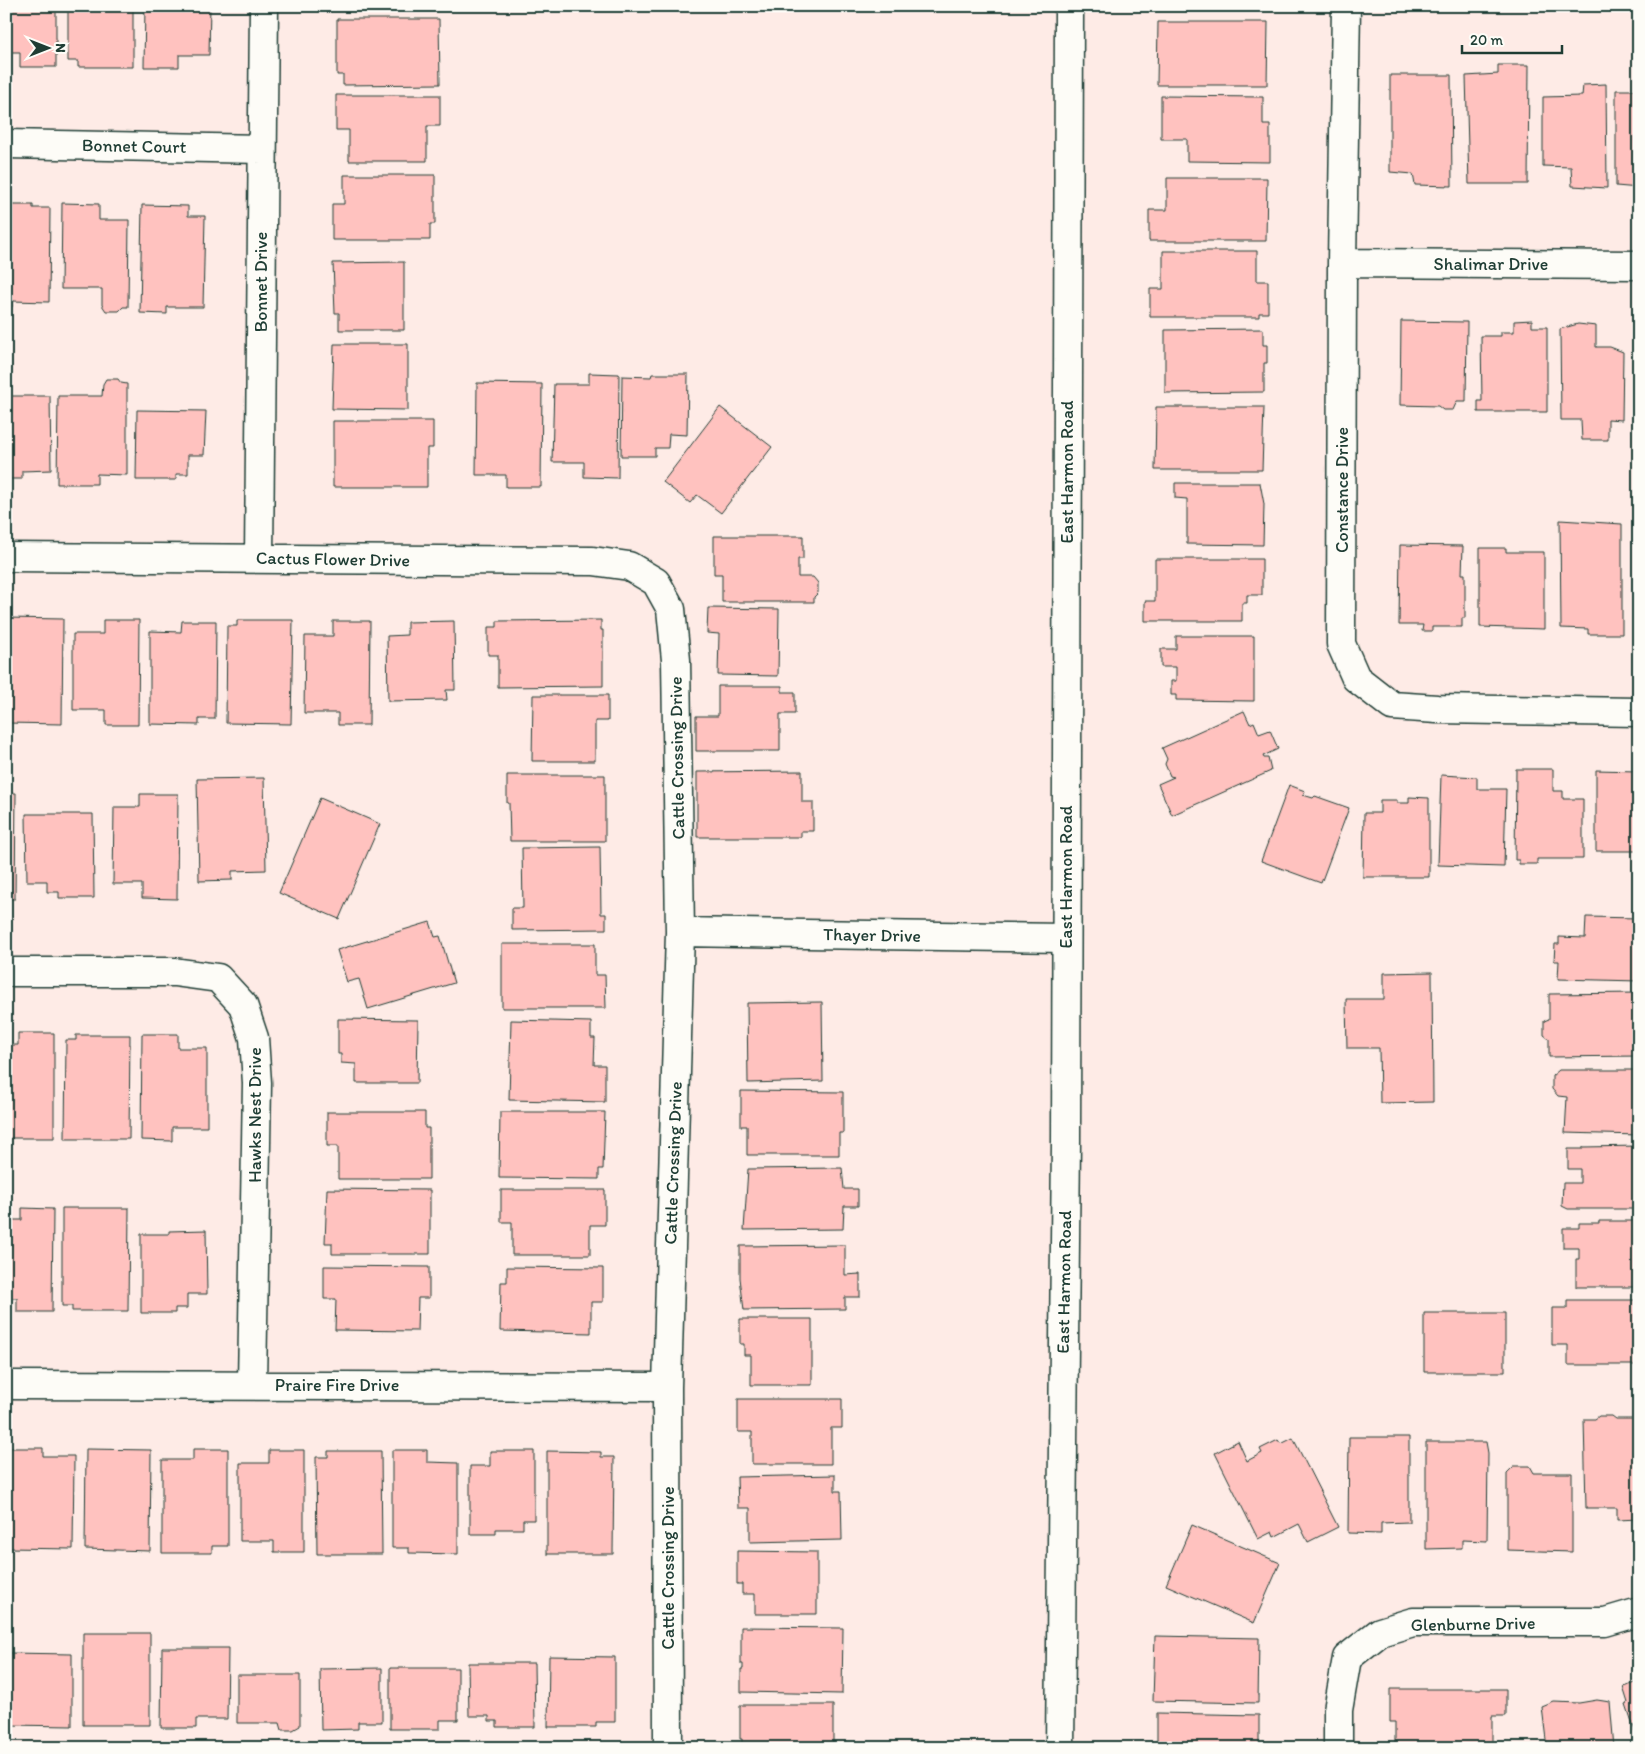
<svg xmlns="http://www.w3.org/2000/svg" width="1645" height="1754" viewBox="0 0 1645 1754" font-family="Itim,sans-serif">
<style>
.building{fill:#ffc2bf;stroke:#1f3d34}
.lines{fill:none;stroke-linecap:round;stroke-linejoin:round}
.minor-casing{stroke:#1f3d34;stroke-width:31}
.secondary-casing{stroke:#1f3d34;stroke-width:31}
.minor{stroke:#fdfcf7;stroke-width:28}
.secondary{stroke:#fdfcf7;stroke-width:28}
.labels{text-anchor:middle;dominant-baseline:central;stroke-width:5;stroke-linejoin:round;paint-order:stroke}
.street-label{font-size:18px;fill:#1f3d34;stroke:#fdfcf7}
</style>
<rect width="100%" height="100%" fill="#feebe6"/>
<filter id="ink" filterUnits="userSpaceOnUse"><feTurbulence type="fractalNoise" baseFrequency=".02" numOctaves="2"/><feDisplacementMap in="SourceGraphic" scale="10" xChannelSelector="R" yChannelSelector="G"/><feConvolveMatrix kernelMatrix="1 2 1 2 8 2 1 2 1" color-interpolation-filters="sRGB"/></filter>
<g filter="url(#ink)">
<path class="building" d="M6,6H56V67H20V52H6Z
M68,6H133V67H78V61H68Z
M145,6H210L209,55H179V67H144Z
M1157,6H1246V7L1157,8Z
M337,19H439L440,84L343,85V75H337Z
M1158,22H1268L1267,85H1157Z
M1498,65H1529L1528,184H1469L1466,76L1498,74Z
M1390,75H1451L1452,186L1415,185L1413,174L1390,172Z
M1606,84L1607,188L1572,186L1571,167L1543,166V97L1582,96L1583,85Z
M1616,90H1639V188L1616,186Z
M336,95H440V126H427V161H349V130H336Z
M1161,96L1263,97V125H1270V162L1187,161V139H1161Z
M344,175H435V224H430V240H332V204H344Z
M1167,178H1267L1266,241H1149V210H1167Z
M62,203L99,204V220H129L128,307H123L119,311H106L102,305V289H61Z
M6,205H33V208H50L49,302L12,301V307H6Z
M142,205L188,206V216H205L203,307H167V314L140,313Z
M1163,251H1257V281H1268V313H1259V317H1150V289H1163Z
M404,262V330H339V313H335L333,263Z
M1532,320V327H1547V412H1478V401H1482L1481,336H1501V332H1514V321Z
M1401,321L1467,322L1466,401H1457L1453,410H1443L1438,406L1400,405Z
M1578,324L1596,326V347H1610L1623,352L1622,420L1608,419V440H1582L1581,420H1561L1560,329Z
M1263,329V345H1267V363H1264V392L1165,393V330Z
M334,344H408V410L332,409Z
M589,373L619,374L618,478L584,477V462H552L554,384H589Z
M652,374H688L687,435L669,434L668,448H655V456H621L622,376L651,377Z
M106,379H118L121,383L127,384V475L97,474V484H57L58,396H102L103,384Z
M477,383L542,384L541,487H506V475H476Z
M6,396H50L51,470L22,471V479H6Z
M720,407L772,447L721,513L697,495L690,503L663,482Z
M1156,407H1264L1262,470H1155Z
M137,410L206,411L204,455H188V474H176V480H136Z
M333,421H433V448H427V487H333Z
M1175,483H1260L1264,504L1263,545L1187,544V499L1175,498Z
M1560,520L1622,524V634H1588V629L1561,628Z
M714,536H803V559H798V577H813L818,583V593L814,597V602H722V574H714Z
M1400,545L1463,546L1462,574H1465V618H1462V627H1432V631H1422L1423,625H1399Z
M1480,548H1506V552H1544V629L1480,627Z
M1637,550H1639V630H1636Z
M1155,559H1262V595H1247V603H1242V621H1145V601H1155Z
M708,608L779,609L778,676L718,675L719,634L707,633Z
M7,618L63,619L62,724L6,723Z
M103,620H139L138,725H106V710H73V634H103Z
M237,620H293L291,724L226,723L227,626H237Z
M601,620V630H603V686L498,687V655H488V627H497V621Z
M182,621H216L215,719H199V725L150,724V631L181,632Z
M333,621H370L369,725H338V713H304L305,636H333Z
M454,621L455,690H446L447,700L388,701L387,636L407,635V622Z
M1176,636H1254V701L1176,700V695H1171V681H1176V667H1161V649H1176Z
M718,686H782V692H795V714H780V751H696V716H718Z
M533,695H608V721H595V761H532Z
M1244,711L1250,724L1254,722L1259,734L1270,730L1278,749L1263,756L1264,758H1268L1271,771L1172,815L1158,784L1174,777L1170,776L1165,764L1167,759L1162,748Z
M1516,769H1553V791H1563V799H1583V859H1537V864H1519V860H1515Z
M1596,770L1636,771V774H1639V851H1596Z
M802,771V802H813V831H801V837H697V772Z
M507,775H605V841H510L509,803H507Z
M1441,775L1477,777V789H1506L1504,867L1438,865Z
M264,778L266,870L232,871V880L199,881L197,779Z
M1289,785L1305,791L1303,795L1313,798L1315,796L1349,808L1321,883L1261,861Z
M6,793H16L15,899H6Z
M140,794H178L177,899L142,898V884H113L114,807H140Z
M1409,797L1429,798V877H1363L1364,813H1380V800H1397V803H1409Z
M320,798L380,824L339,919L279,893Z
M26,814H93L94,898H59V892H47V881H27Z
M600,847L601,914H606V929L512,930V908H523L522,848Z
M1586,917L1639,918V981L1558,979L1559,961H1554L1555,944H1559V937L1585,938Z
M430,922L435,937L440,936L454,983L368,1009L359,979L347,982L337,950Z
M502,944H595V975H605L606,1008H502Z
M1432,972L1433,1102L1380,1103L1379,1048H1347L1346,999H1384V973Z
M1639,993V1056L1549,1057V1039L1544,1035V1021L1549,1019V994Z
M822,1002L823,1081L748,1083L747,1003Z
M338,1019L418,1020L417,1083H356V1064L341,1063V1054H338Z
M511,1020L591,1022V1038H595L594,1065H605V1102L509,1100Z
M18,1033H54V1138H6V1045H18Z
M142,1034H178V1048H207V1127H172V1141L141,1140Z
M76,1035H130L129,1139H65L66,1040H76Z
M1559,1070H1639V1135L1565,1133L1567,1097L1558,1096L1552,1089V1076Z
M741,1091L843,1092V1133H839V1155H747V1126H741Z
M327,1112H425V1128H429V1179H338V1146H327Z
M500,1112H605L603,1169H599V1179L499,1178Z
M1639,1146V1209H1568L1562,1206L1563,1183H1580V1169H1568V1149H1583V1147Z
M842,1168L844,1189H858V1206H844L843,1229L744,1230L748,1169Z
M327,1189L430,1190V1254H332V1243H325Z
M501,1190H605V1225H590V1255H512V1222H501Z
M22,1208L53,1209L52,1312H17V1298H6V1220H22Z
M62,1208H129L128,1311H72V1306H62Z
M1599,1221H1637L1639,1222V1287H1576V1259H1579V1248H1563V1228H1579V1223H1599Z
M206,1230L207,1294H187V1308H175V1313H141V1234H169V1231Z
M845,1245V1275L860,1274V1297H845V1309L744,1310L740,1278V1246Z
M324,1266L429,1267V1298H418L417,1331L335,1330L336,1299H324Z
M507,1267L603,1268V1302H591V1333L500,1331L501,1282H507Z
M1567,1300H1639V1365H1568V1345H1552V1308H1567Z
M1424,1313H1505V1372H1424Z
M740,1319H812V1385H751V1355H744V1344H740Z
M738,1399H842V1428H831V1464H752V1432H738Z
M1599,1416H1612L1616,1419H1639V1519L1617,1520V1508H1586L1584,1419H1595Z
M1349,1437H1409V1522L1381,1523V1534L1348,1533Z
M1293,1438L1338,1527L1308,1542L1299,1524L1274,1537L1272,1532L1258,1539L1215,1453L1238,1441L1247,1461L1262,1453L1260,1449L1278,1440L1281,1444Z
M1426,1442H1486L1488,1453L1487,1541L1462,1540V1548L1426,1549Z
M8,1448H43V1456H74L73,1549L8,1548Z
M86,1449L151,1450L150,1551L85,1549Z
M193,1449H228V1546H212V1553H162V1460H193Z
M269,1450H304V1552H274V1541H240V1463H269Z
M392,1450H427V1462L458,1463V1554L409,1553V1548H392Z
M328,1451H381L382,1554H317L316,1457H328Z
M490,1451H534V1520H523V1529H496V1534H470V1466H490Z
M547,1451L601,1452V1457H614L613,1554H547Z
M1514,1466H1530L1534,1473H1572V1552L1507,1550V1473Z
M835,1475V1491H841L842,1540L750,1542V1508H738L737,1477Z
M1192,1525L1280,1563L1254,1623L1166,1585Z
M737,1551L817,1552V1614H755V1594H742V1584H737Z
M741,1627L843,1628L842,1694L741,1692V1669H743V1664H741Z
M83,1633H150V1725H83Z
M1155,1636L1259,1638L1258,1703L1153,1701Z
M162,1648H228L227,1719H196V1728H161Z
M8,1653L72,1654V1726L8,1725Z
M549,1656L615,1657V1722H596V1727H548Z
M468,1663H534L535,1727H497V1721H489V1716H469Z
M382,1668V1722H358V1729L321,1730L320,1669Z
M390,1668H458V1720H440V1729H390Z
M237,1675H300V1726L293,1730H282L280,1723H237Z
M1639,1682V1743L1626,1704L1628,1703L1623,1687Z
M1390,1689H1506V1716H1492V1748H1395V1722H1390Z
M1597,1700L1610,1702L1614,1748H1547L1542,1707L1554,1702L1579,1703Z
M740,1705H833V1748H742V1739H740Z
M1157,1713L1259,1715V1748H1157Z"/>
<g class="lines">
<g class="minor-casing">
<path id="minor" d="M1346,6L1342,263L1341,644L1356,678L1392,706L1437,709L1639,712
M6,144L262,149
M1342,263L1639,265
M6,557L593,561L629,566L656,582L671,609L676,660L680,932L667,1387L668,1748
M259,558L264,6
M680,932L1065,938
M6,972H174L218,978L243,1005L254,1038L257,1083L252,1385
M6,1385L667,1387
M1338,1748V1710L1347,1658L1380,1632L1413,1622H1605L1639,1612"/>
</g>
<g class="secondary-casing">
<path id="secondary" d="M1060,1748L1066,1141L1069,6"/>
</g>
<use href="#minor" class="minor"/>
<use href="#secondary" class="secondary"/>
</g>
</g>
<g class="labels">
<g class="street-label">
<text transform="translate(134 146) rotate(1)">Bonnet Court</text>
<text x="1491" y="264">Shalimar Drive</text>
<text transform="translate(261 282) rotate(-90)">Bonnet Drive</text>
<text transform="translate(1067 472) rotate(-90)">East Harmon Road</text>
<text transform="translate(1342 490) rotate(-90)">Constance Drive</text>
<text transform="translate(333 559) rotate(1)">Cactus Flower Drive</text>
<text transform="translate(677 758) rotate(-91)">Cattle Crossing Drive</text>
<text transform="translate(1066 877) rotate(-90)">East Harmon Road</text>
<text transform="translate(872 935) rotate(1)">Thayer Drive</text>
<text transform="translate(255 1115) rotate(-90)">Hawks Nest Drive</text>
<text transform="translate(673 1163) rotate(-88)">Cattle Crossing Drive</text>
<text transform="translate(1064 1282) rotate(-89)">East Harmon Road</text>
<text x="337" y="1385">Praire Fire Drive</text>
<text transform="translate(668 1568) rotate(-90)">Cattle Crossing Drive</text>
<text transform="translate(1473 1624) rotate(-1)">Glenburne Drive</text>
</g>
</g>
<rect width="1645" height="1754" fill="none" stroke="#fdfcf7" stroke-width="25"/>
<rect x="12" y="12" width="1620" height="1729" fill="none" stroke="#1f3d34" stroke-width="2" filter="url(#ink)"/>
<g transform="translate(48 48) rotate(90)" stroke="#fdfcf7" stroke-width="4" paint-order="stroke">
<path d="M0-4L9 19L0 12L-9 19Z" fill="#1f3d34"/>
<text y="-8" font-size="14" font-weight="bold" text-anchor="middle" fill="#1f3d34">N</text>
</g>
<path d="M1462 45v8h100v-8" fill="none" stroke="#1f3d34" stroke-width="2.5"/>
<text x="1470" y="45" font-size="15" fill="#1f3d34" stroke="#fdfcf7" stroke-width="4" paint-order="stroke">20 m</text>
</svg>
